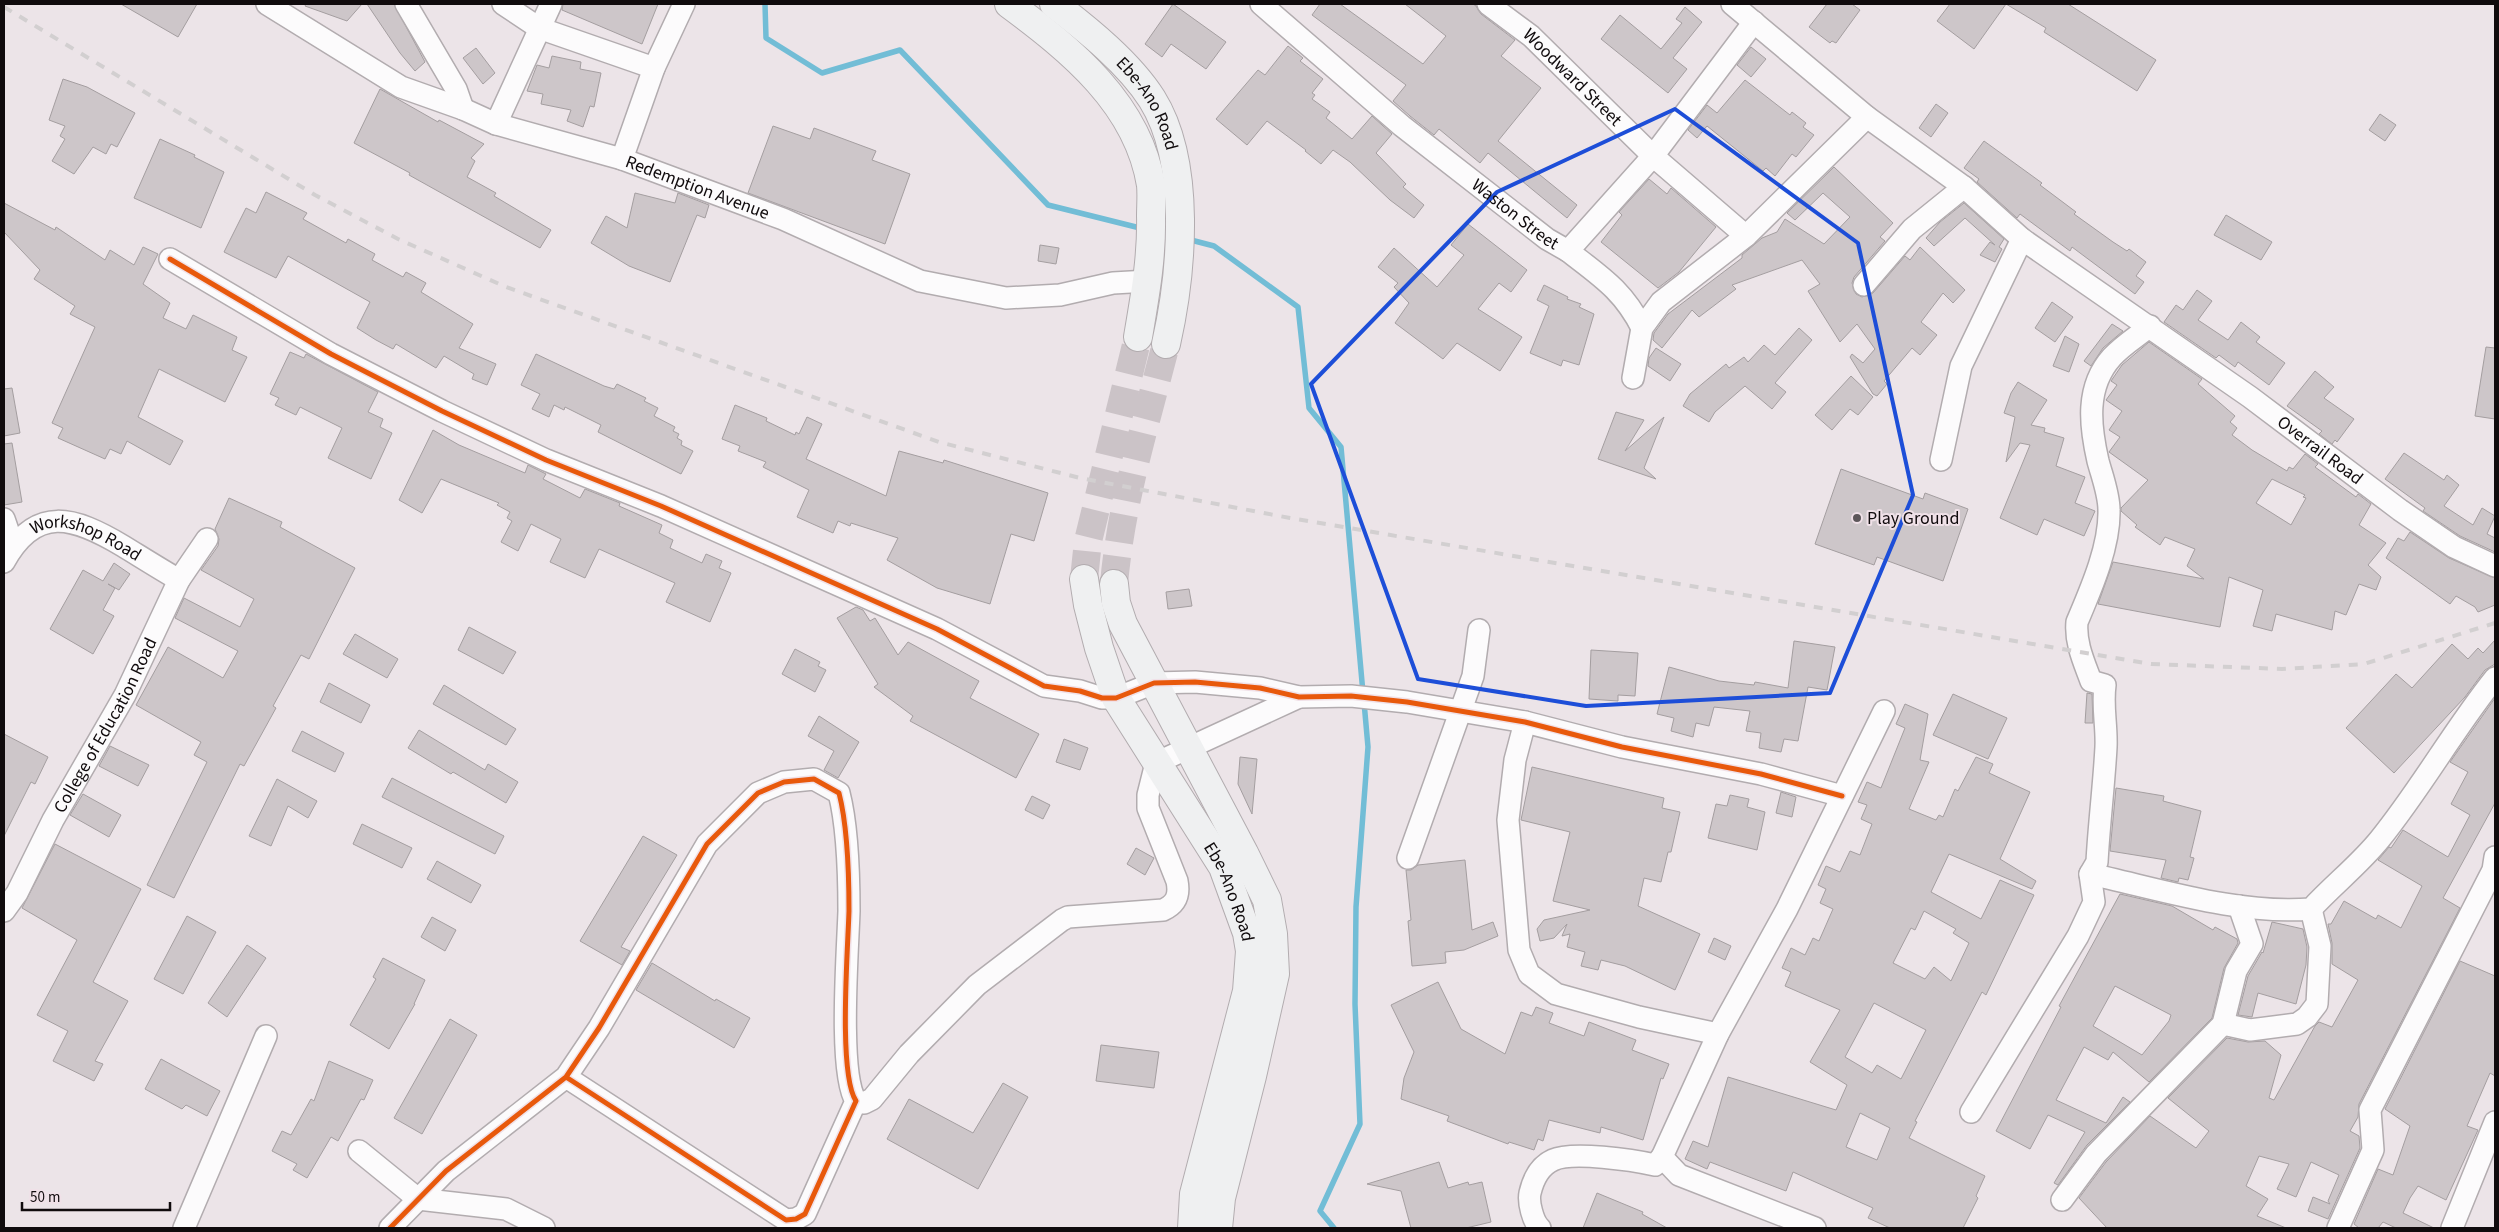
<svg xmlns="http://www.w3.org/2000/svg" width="2499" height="1232" viewBox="0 0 2499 1232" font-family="'Source Sans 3',sans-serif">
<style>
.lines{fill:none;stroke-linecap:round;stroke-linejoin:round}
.stream{stroke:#72bdd6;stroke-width:5.5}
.building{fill:#cdc6c9;stroke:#a49ea0;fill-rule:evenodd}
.secondary-tunnel{stroke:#cbc3c7;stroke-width:28;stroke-dasharray:28 14;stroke-linecap:butt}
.street-casing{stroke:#b2acaf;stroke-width:24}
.secondary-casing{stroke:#b2acaf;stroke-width:30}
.street{stroke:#fcfbfc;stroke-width:21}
.secondary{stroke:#eff0f1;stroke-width:28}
.rail{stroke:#d2cfd0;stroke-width:4;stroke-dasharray:9 9;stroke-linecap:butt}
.cycleway-casing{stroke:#f0e1e8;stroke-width:8}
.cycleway{stroke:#e8590c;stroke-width:5}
.marked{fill:none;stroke:#1d4ed8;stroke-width:4;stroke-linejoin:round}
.poi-dot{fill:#5d575a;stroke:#f0e1e8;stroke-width:2}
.labels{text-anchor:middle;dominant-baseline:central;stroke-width:4;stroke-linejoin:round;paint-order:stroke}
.street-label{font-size:18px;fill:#100b0d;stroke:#f0e1e8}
.poi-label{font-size:18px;fill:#100b0d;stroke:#f0e1e8;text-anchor:start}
</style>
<rect width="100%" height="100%" fill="#ece4e8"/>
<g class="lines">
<path class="stream" d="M765,4L766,38L822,73L900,50L1048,205L1144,229
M1187,239L1214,246L1298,307L1309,408L1341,447L1363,693
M1334,1228L1320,1211L1360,1124L1355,1004L1356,907L1368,747L1364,702"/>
</g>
<path class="building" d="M121,4H197L178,37Z
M306,4H362L347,21L305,6Z
M367,4H394L425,62L415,71L400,53Z
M563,4H658L642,44L562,10Z
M1173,4L1226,42L1206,69L1171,44L1162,57L1145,44Z
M1320,4H1340L1423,64L1446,36L1405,4H1473L1476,6L1481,14L1515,40L1501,56L1541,88L1498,141L1577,205L1567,218L1488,153L1480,163L1439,129L1434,135L1410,116L1393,101L1406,85L1312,15Z
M1827,4H1852L1860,10L1836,43L1832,41L1830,43L1809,27Z
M1950,4H2068L2156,60L2137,91L2044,32L2046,28L2006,4L1974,49L1937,21Z
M1685,7L1702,22L1673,58L1687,69L1668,93L1601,39L1620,15L1661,49L1682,23L1676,19Z
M1288,46L1303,58L1300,61L1323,79L1312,93L1315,95L1312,99L1330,112L1326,118L1352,139L1372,116L1392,134L1376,153L1406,184L1403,187L1424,205L1414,218L1390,200L1350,162L1333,150L1321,164L1305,151L1306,150L1267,121L1247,145L1216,119L1258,70L1265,75Z
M1751,47L1766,59L1751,77L1737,65Z
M476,48L495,73L483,84L463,58Z
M552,56L581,62L580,69L601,73L594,107L590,106L583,127L567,121L571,110L541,104L543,94L527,91L537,65L549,68Z
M63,79L87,87L135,113L117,147L111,144L106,154L93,147L74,174L52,161L65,139L60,136L65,126L49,120Z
M1745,80L1790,115L1792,112L1806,123L1803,127L1814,135L1796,157L1792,154L1775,176L1766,168L1763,171L1707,126L1697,138L1688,130L1707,105L1717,113Z
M380,89L438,122L439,120L484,144L471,158L475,161L467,177L496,193L494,196L551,230L540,248L409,175L410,173L354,143Z
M1936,104L1948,113L1931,137L1919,128Z
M2380,114L2396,125L2385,141L2369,130Z
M773,126L810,139L814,128L876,151L872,160L910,174L885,244L748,193Z
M160,139L195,155L194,157L224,172L201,228L134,198Z
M1984,141L2042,183L2040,185L2076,212L2074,214L2113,242L2127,251L2129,249L2146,262L2136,276L2144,282L2135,294L2072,247L2070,251L2020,214L2017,218L1977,182L1979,179L1964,168Z
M1834,167L1893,223L1880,237L1885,241L1854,277L1852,283L1856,294L1862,297L1873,293L1905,256L1910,260L1920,247L1965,290L1953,303L1943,293L1921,322L1937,335L1920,355L1912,348L1884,381L1887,384L1877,396L1873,394L1850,357L1852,354L1863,363L1875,349L1857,324L1840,342L1808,291L1820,284L1802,260L1732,285L1736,289L1699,317L1692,310L1662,348L1653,340L1654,333L1668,314L1742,258V255L1762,238L1777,232L1785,219L1824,244L1850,217L1823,193L1795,220L1787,213Z
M1649,179L1667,194L1671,188L1716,227L1679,272L1658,288L1601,242L1622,215L1619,212Z
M266,192L307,213L303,219L346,243L348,239L375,254L372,260L403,277L406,272L426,283L421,292L473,324L459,348L496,364L487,385L472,379L474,374L444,356L436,368L396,344L393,349L376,340L357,328L370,302L288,256L276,278L224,252L246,208L256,213Z
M635,193L675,203L678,193L709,205L705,218L697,215L670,282L629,266L591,243L606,216L627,228Z
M4,203L55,230L56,227L105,260L110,250L134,265L143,247L158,254L143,284L170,303L163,318L186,329L193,315L237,337L232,350L247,357L225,402L159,369L138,417L183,441L170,465L127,441L121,454L110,449L105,459L58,438L63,428L52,423L95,327L70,314L75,306L34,279L40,270L4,232Z
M1964,203L2004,239L1999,247L2002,249L1995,262L1980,255L1990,242L1995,245L1965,218L1934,246L1926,238L1940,222Z
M2226,215L2272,242L2261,260L2214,235Z
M1468,224L1527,270L1511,292L1499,283L1478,309L1522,337L1500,371L1457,343L1443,359L1395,323L1409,303L1394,287L1398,283L1378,267L1394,248L1437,287L1464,255L1451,245Z
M1040,245L1059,248L1056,264L1038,261Z
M1544,285L1568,297L1567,299L1581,304L1579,307L1594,314L1579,365L1563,360L1561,366L1530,353L1549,306L1537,300Z
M2197,290L2212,301L2198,320L2228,340L2241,322L2260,337L2256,342L2285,363L2269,385L2238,362L2235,367L2219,355L2216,358L2164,322L2176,305L2183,310Z
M2052,302L2073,317L2055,342L2035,328Z
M2112,324L2123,331L2103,348L2091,366L2084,361Z
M1799,328L1812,340L1775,383L1786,392L1772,409L1745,386L1715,412L1709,422L1683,406L1690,394L1726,364L1729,368L1744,357L1748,362L1764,345L1775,355Z
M2065,336L2079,344L2069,372L2053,366Z
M2149,342L2202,379L2198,384L2235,416L2230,422L2237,428L2232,435L2252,450L2287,471L2289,467L2293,469L2305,454L2318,464L2315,467L2356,497L2358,494L2371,504L2359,525L2386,543L2368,565L2381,577L2376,590L2359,584L2346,615L2335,611L2332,630L2276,614L2272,631L2253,626L2263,590L2229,577L2220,627L2098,604L2113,562L2204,579L2187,566L2195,549L2165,537L2160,545L2135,527L2137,525L2121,511V508L2148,480L2109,452L2120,437L2109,430L2122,411L2106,400L2117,385L2111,381L2122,365ZM2272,479L2305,495L2303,497L2306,498L2291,525L2256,503Z
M2486,347L2495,348V419L2475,416Z
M1656,348L1681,364L1670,381L1648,366L1649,358Z
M290,352L304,358L306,354L378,392L368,412L383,419L380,427L392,433L371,479L328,458L342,428L300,407L296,415L275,405L279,398L270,394Z
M536,354L604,386L614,389L617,384L646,398L644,401L658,408L654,416L675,427L673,431L679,434L677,438L682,441L681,445L693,451L681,474L598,432L601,425L565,407L564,410L554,405L549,417L532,409L540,394L521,385Z
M2315,371L2334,387L2324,398L2354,419L2337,442L2335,440L2332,444L2319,434L2322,431L2287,406Z
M1851,376L1873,397L1858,415L1850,409L1832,430L1815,415Z
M2018,382L2047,400L2031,425L2045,428L2044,432L2064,438L2056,466L2085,477L2075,503L2095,511L2084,536L2044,519L2037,535L2000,518L2030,445L2020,443L2006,462L2015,417L2004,413L2011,393Z
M12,388L20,433L4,436V389Z
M735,405L767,418L766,421L795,435L796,432L799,434L807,417L822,424L806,459L886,496L899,451L943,463L944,460L1048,493L1034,541L1011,534L990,604L937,588L887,560L898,538L851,523L850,526L838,521L833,533L797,517L809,490L763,467L766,462L738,451L740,446L722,439Z
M1616,412L1644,420L1625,451L1664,417L1644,468L1656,479L1598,459Z
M433,430L459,445L525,473L528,465L546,474L543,479L580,498L585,489L620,503L619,506L662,525L659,533L673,540L670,548L702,563L706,554L722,561L719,568L731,573L710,622L666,602L675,583L599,549L585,578L550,562L561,539L531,524L518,551L501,542L512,521L507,518L510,512L497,505L499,503L441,479L422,513L399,500Z
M12,443L22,502L4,505V444Z
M2404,453L2444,480L2447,475L2459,485L2444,506L2473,525L2482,508L2495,516L2487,534L2495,538V552L2460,536L2423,511L2425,508L2385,479Z
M1841,469L1923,499L1925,493L1968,509L1943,581L1877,557L1874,565L1815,544Z
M229,498L282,522L280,527L355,568L309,659L301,655L273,706L276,708L244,766L240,764L174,898L147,885L207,762L194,755L201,742L136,705L168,647L223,678L238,651L175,618L184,598L240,627L254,599L201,570L218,546L219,539L215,529Z
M2410,532L2449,558L2495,578V605L2478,612L2475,607L2456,596L2450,604L2386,558L2398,538L2404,541Z
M114,563L130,574L119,590L108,584L115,588L103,610L114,616L93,654L50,629L83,570L103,581Z
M1189,589L1192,606L1168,609L1166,592Z
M856,607L863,610L870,621L875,618L898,655L908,642L979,681L970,698L1039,734L1016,778L910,721L913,716L874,687L878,684L837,618Z
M469,627L516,652L503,674L458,650Z
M355,634L398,659L387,678L343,654Z
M2495,640V664L2485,670L2465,697L2394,773L2346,728L2396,674L2412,688L2452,644L2468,659L2478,648L2483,653Z
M1794,641L1835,647L1827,690L1808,687L1798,741L1784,739L1781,752L1759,748L1761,733L1746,731L1750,711L1714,707L1709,726L1696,723L1693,737L1671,731L1674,718L1657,714L1669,667L1719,681L1754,685L1755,682L1788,688Z
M795,649L820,662L818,666L826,670L815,692L782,674Z
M1591,650L1638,653L1635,696L1618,695V701L1589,699Z
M329,683L370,705L361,723L320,702Z
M444,685L516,729L506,745L433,704Z
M2087,693L2092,694L2093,723H2085Z
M1953,694L2007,718L1988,759L1933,735Z
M2495,698V803L2443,898L2460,908L2359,1104L2358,1117L2350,1131L2359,1136L2360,1148L2328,1219L2308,1211L2313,1197L2330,1204L2328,1201L2339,1175L2311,1162L2296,1197L2277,1189L2289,1164L2259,1156L2246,1186L2268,1199L2257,1216L2286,1228H2107L2079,1198L2106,1162L2150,1116L2196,1148L2209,1131L2168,1098L2227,1038L2248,1042L2265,1041L2281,1055L2269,1098L2274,1100L2315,1026L2319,1022L2332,1027L2358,980L2332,964V943L2328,924H2331L2344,901L2376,919L2378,915L2401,928L2422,886L2378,860L2389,847L2391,848L2403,830L2448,857L2470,815L2451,804L2468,772L2450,762Z
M1905,704L1928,714L1920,760L1929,762L1909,809L1936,820L1939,815L1943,817L1955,789L1958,791L1976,757L1993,764L1989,773L2030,792L2000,859L2036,881L2032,889L1949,854L1931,892L1981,919L2000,880L2034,895L1986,995L1982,992L1915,1121L1917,1122L1909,1138L1985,1176L1976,1196L1978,1198L1963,1228H1890L1868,1218L1873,1208L1793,1172L1786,1191L1710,1162L1707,1169L1685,1159L1693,1141L1708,1147L1728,1077L1836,1110L1847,1085L1810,1062L1840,1010L1785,986L1791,972L1782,968L1791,948L1805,955L1813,938L1819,941L1833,909L1820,903L1826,889L1818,885L1826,866L1840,872L1850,851L1860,855L1872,824L1861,819L1867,805L1858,802L1867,782L1881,788L1905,728L1896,724ZM1924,911L1956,929L1953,933L1969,943L1951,981L1934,967L1925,979L1893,963L1911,928L1915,930ZM1874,1003L1926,1030L1901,1079L1877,1065L1872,1073L1845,1057ZM1860,1113L1890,1128L1877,1160L1846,1147Z
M819,716L859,742L838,778L824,770L834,751L808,736Z
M419,730L485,770L488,764L518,782L506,803L453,772L451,774L408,748Z
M302,731L344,753L335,772L292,751Z
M4,734L48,757L35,784L31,782L4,836Z
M1064,739L1088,748L1080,770L1056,762Z
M110,746L149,765L138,786L99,766Z
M1240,757L1257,759L1252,814L1238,784Z
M1532,767L1664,798L1662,808L1680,812L1671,852H1668L1661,882L1644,878L1638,906L1700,934L1675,990L1625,966L1601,960L1598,970L1581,966L1585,952L1567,947L1570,934L1562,936L1567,924L1554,938L1540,941L1537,929L1544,920L1590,910L1553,901L1570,832L1521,820Z
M392,778L504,836L495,854L382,797Z
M277,779L317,801L308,818L288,806L271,846L249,836Z
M2116,788L2164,796L2163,801L2201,811L2190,857L2194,858L2188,880L2179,878L2178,882L2161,878L2166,860L2110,851Z
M1781,792L1796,797L1792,817L1776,813Z
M83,794L121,815L109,837L70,815Z
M1730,795L1749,799L1747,807L1765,812L1757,850L1708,838L1716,804L1727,806Z
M1032,796L1050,805L1043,819L1025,810Z
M362,824L412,848L402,868L353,844Z
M643,836L677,855L621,947L630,951L622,965L580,941Z
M55,844L141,889L93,982L128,1001L95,1061L103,1064L94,1081L53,1061L68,1031L37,1015L77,940L22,908Z
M1136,848L1154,858L1145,875L1127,864Z
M1465,860L1472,930L1493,922L1498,936L1464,950L1445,952L1446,963L1412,966L1408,921L1411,920L1406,870H1411L1418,865Z
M437,861L481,885L471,903L427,879Z
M2120,894L2172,906L2213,930L2215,927L2237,939L2238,943L2224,968L2212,1018L2149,1082L2113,1052L2108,1060L2084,1047L2056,1100L2106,1123L2123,1097L2130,1102L2087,1145L2058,1185L2054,1183L2085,1132L2048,1115L2030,1149L1996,1131L2061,1007L2059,1006ZM2115,986L2171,1015L2169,1021L2142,1055L2093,1026Z
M187,916L216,932L183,994L154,979Z
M432,917L456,930L445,951L421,937Z
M2272,922L2303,929L2307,947L2306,965L2296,1004L2258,993L2252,1017L2238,1015L2248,976L2262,952L2263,953Z
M1714,938L1731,946L1725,960L1708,952Z
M247,945L266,958L227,1017L208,1003Z
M383,958L425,980L414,1004H415L389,1049L350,1025L376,979L373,977Z
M2460,961L2495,976V1076L2490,1073L2467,1126L2478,1130L2446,1200L2418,1186L2410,1198L2403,1213L2434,1228H2396L2383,1222L2378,1228H2359L2354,1224L2378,1169L2393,1175L2410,1126L2385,1109Z
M652,963L715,1001L716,999L750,1018L734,1048L636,990Z
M1438,982L1461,1029L1505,1054L1521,1012L1532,1016L1536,1007L1553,1013L1549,1023L1584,1036L1589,1022L1636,1040L1632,1050L1669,1064L1663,1079L1661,1078L1643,1140L1601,1127L1600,1133L1549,1120L1543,1141L1538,1139L1534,1150L1509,1142L1508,1144L1447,1121L1449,1116L1401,1099L1404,1078L1414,1052L1391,1005Z
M450,1019L477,1035L422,1134L394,1118Z
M1101,1045L1159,1052L1154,1088L1096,1081Z
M161,1059L220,1091L207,1116L186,1105L182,1109L145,1089Z
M329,1061L373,1080L364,1100L361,1099L338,1141L331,1137L307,1178L293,1170L297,1164L272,1151L282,1131L291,1135L311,1099L314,1101Z
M1003,1083L1028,1097L978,1189L887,1139L909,1099L973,1133Z
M1439,1162L1448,1188L1468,1182L1469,1185L1482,1182L1491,1222L1466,1228H1411L1401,1191L1367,1184Z
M1597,1193L1643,1212L1642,1214L1667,1228H1583Z"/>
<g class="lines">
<path class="secondary-tunnel" d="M1084,579L1088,541L1138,337
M1114,584C1121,502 1146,423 1166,344"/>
<g class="street-casing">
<g id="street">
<path id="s1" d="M267,4L401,87L463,109L496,124L622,159L783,219L920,281L1006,298L1060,295L1113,283L1148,281"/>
<path d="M406,4L456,89L463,109"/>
<path d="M503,4L539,28L654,68"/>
<path id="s2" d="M1261,4L1402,126L1547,239L1568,251L1653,156L1754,22"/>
<path id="s3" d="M1488,4L1531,36L1653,156L1746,236"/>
<path id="s4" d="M1732,4L1867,117L1964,187L2022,239L2250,397L2400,510L2454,547L2495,566"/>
<path d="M496,124L551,4"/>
<path d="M622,159L654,68L684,4"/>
<path d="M1568,251C1600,276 1623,290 1642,328"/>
<path d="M170,259L331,354L442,411L546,460L661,506L937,629L1044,686L1080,691L1102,698H1116L1154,683L1195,682L1260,688L1299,697L1351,696L1407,702L1525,722L1622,747L1761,774L1842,796"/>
<path d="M1864,285L1912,229L1964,187"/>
<path d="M1633,378L1642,328L1661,302L1746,236L1867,117"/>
<path d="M1941,460L1961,366L2022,239"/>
<path d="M4,519L13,545"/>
<path id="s5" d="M4,562C36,504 74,517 123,546C141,557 160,569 179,580"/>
<path d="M1525,722L1515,760L1508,820L1519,950L1529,974L1556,994L1639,1017L1718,1034"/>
<path d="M1408,858L1473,676L1479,630"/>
<path d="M2090,874C2159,889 2239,915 2311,909C2333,885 2360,864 2380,839C2422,787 2454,729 2495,678"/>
<path id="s6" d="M4,911L17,893L53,820L125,695L179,580L207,539"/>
<path d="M2223,1024L2250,1030L2297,1024L2307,1017L2317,1004L2320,946L2311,909"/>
<path d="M856,1101L864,1103L872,1099L909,1054L977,985L1062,920L1068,917L1163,910C1176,904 1180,896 1177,881L1148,808V795L1156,763L1299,697"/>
<path d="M1971,1112L2078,936L2094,902L2090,874L2097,862C2099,824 2104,785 2106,747C2107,726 2102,706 2105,685L2091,681C2084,662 2075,643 2077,622C2091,589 2110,546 2109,510C2109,494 2102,476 2098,461C2090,426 2085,387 2112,357C2123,345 2138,336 2150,326"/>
<path d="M359,1151L418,1199L506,1209L544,1228"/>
<path d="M2062,1200L2096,1154L2223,1024L2236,971L2252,944L2239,906"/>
<path d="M184,1228L266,1036"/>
<path d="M390,1228L446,1171L566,1077L599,1028L707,844L758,793L784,782L814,779L839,793C848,828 849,874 849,911C848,947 838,1074 856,1101L805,1214L796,1219L786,1220L566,1077"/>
<path d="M1540,1228C1533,1222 1528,1202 1530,1193C1533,1180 1540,1166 1553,1160C1572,1151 1633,1160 1655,1165L1662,1157"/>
<path d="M1815,1228L1679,1175L1662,1157L1718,1034L1787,909L1884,711"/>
<path d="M2338,1228L2373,1150L2370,1110L2493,870L2495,857"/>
<path d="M2452,1228L2495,1122"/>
</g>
</g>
<g class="secondary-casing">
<g id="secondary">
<path d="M1009,4C1071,50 1138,104 1151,185C1152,195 1151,206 1151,216C1152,257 1145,296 1138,337"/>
<path id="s7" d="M1054,4C1088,30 1129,63 1152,99C1192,163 1182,273 1166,344"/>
<path id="s8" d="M1084,579L1088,605L1099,648L1116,698L1223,867L1247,933L1250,951L1247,991L1194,1194L1192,1228"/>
<path d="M1114,584L1116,603L1123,624L1244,853L1267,900L1273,934L1275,974L1252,1076L1221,1198L1218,1228"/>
</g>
</g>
<use href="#street" class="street"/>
<use href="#secondary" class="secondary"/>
<path class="rail" d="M4,7L315,195L398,239L506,287L939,442L1080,478L1290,518L2151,664L2282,669L2364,664L2495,623"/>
<g class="cycleway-casing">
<path id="cycleway" d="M170,259L331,354L442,411L546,460L661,506L937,629L1044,686L1080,691L1102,698H1116L1154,683L1195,682L1260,688L1299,697L1351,696L1407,702L1525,722L1622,747L1761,774L1842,796
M390,1228L446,1171L566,1077L599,1028L707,844L758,793L784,782L814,779L839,793C848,828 849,874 849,911C848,947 838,1074 856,1101L805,1214L796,1219L786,1220L566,1077"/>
</g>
<use href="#cycleway" class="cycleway"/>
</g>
<path class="marked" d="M1675,109L1858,243L1913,495L1830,693L1586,706L1418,679L1311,384L1497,192Z"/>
<circle class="poi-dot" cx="1857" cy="518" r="5"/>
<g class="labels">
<g class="street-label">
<text stroke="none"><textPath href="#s3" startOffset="112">Woodward Street</textPath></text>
<text stroke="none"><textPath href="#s7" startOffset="139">Ebe-Ano Road</textPath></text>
<text stroke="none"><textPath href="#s1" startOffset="471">Redemption Avenue</textPath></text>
<text stroke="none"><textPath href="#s2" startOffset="330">Waston Street</textPath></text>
<text stroke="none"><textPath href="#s4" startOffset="739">Overrail Road</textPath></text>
<text stroke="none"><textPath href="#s5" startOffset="102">Workshop Road</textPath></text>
<text stroke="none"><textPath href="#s6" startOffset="212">College of Education Road</textPath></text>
<text stroke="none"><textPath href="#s8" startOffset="349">Ebe-Ano Road</textPath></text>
</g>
<g class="poi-label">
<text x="1867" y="518">Play Ground</text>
</g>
</g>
<rect width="2499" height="1232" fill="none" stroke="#100b0d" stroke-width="10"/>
<path d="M22 1202v8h148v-8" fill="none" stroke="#100b0d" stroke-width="2.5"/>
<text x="30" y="1202" font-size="15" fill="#100b0d" stroke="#f0e1e8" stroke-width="4" paint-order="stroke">50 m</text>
</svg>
